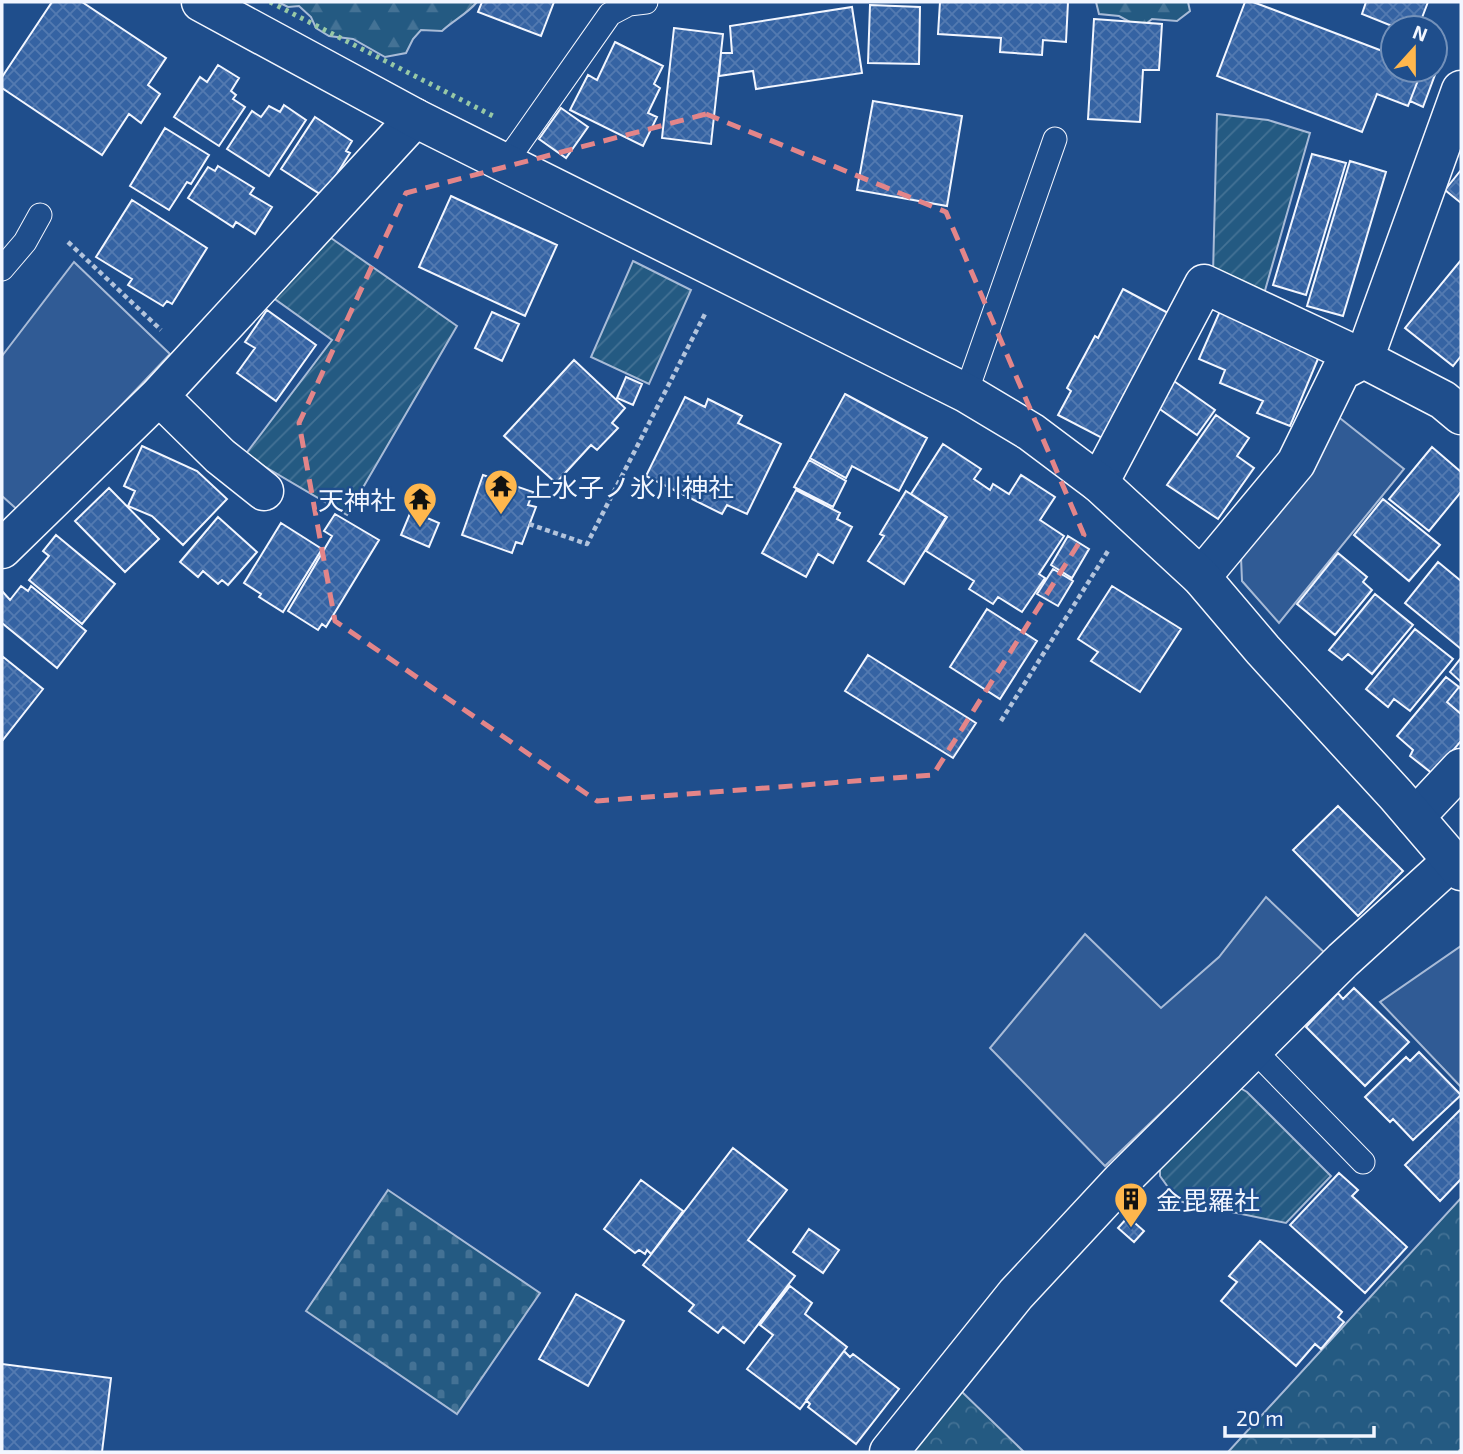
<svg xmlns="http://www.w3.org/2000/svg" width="1463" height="1454" viewBox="0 0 1463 1454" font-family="'Exo 2','Noto Sans JP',sans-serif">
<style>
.forest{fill:url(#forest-firs);stroke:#a8bbd7;stroke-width:2}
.cemetery{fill:url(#cemetery-stones);stroke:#a8bbd7;stroke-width:2}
.park{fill:url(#park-crowns);stroke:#a8bbd7;stroke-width:2}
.garden{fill:url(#garden-furrows);stroke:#a8bbd7;stroke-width:2}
.parking{fill:#305b95;stroke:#a8bbd7;stroke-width:2}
.building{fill:url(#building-cross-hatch);stroke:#f2f6ff;stroke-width:2}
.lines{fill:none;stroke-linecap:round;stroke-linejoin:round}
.lane-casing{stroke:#f2f6ff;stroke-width:25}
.street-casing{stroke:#f2f6ff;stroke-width:41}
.secondary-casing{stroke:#f2f6ff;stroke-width:41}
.path{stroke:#b3c4dc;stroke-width:4.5;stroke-dasharray:5 3.5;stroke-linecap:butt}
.lane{stroke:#1f4e8c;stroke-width:23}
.street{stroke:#1f4e8c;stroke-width:38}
.secondary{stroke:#1f4e8c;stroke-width:38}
.hedge{stroke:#97c8a6;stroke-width:5;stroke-dasharray:3.5 5;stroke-linecap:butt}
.marked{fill:none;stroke:#e38589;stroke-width:5;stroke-dasharray:14 9;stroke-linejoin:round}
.labels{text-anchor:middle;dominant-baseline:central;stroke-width:5;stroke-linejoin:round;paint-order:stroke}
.poi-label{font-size:26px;fill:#f2f6ff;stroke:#1f4e8c;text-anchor:start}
</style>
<defs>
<pattern id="forest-firs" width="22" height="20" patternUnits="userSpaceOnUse" patternTransform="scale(1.75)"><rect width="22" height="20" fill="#245a82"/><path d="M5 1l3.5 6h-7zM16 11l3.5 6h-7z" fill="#447295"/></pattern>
<pattern id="cemetery-stones" width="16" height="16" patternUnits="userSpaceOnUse" patternTransform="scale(1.75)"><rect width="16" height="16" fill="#245a82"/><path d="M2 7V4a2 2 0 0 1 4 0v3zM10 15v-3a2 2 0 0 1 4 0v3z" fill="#447295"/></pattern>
<pattern id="park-crowns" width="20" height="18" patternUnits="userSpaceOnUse" patternTransform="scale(1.75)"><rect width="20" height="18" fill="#245a82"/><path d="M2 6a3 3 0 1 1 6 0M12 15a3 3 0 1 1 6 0" fill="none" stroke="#447295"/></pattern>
<pattern id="garden-furrows" width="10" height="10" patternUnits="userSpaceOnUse" patternTransform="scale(1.75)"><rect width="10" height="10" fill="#245a82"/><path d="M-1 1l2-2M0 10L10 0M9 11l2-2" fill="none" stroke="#447295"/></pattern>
<pattern id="building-cross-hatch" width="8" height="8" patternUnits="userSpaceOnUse" patternTransform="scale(1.75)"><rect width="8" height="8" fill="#3563a3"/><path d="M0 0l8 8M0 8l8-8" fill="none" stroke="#537ab1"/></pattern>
</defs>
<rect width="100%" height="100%" fill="#1f4e8c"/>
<path class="forest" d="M278,2H477C467,14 454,20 442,31L421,30L413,39L406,53L385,57L353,39L329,36L316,28L311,17L299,6L288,7Z
M1096,2H1188L1190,11L1177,21L1152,19L1141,28L1119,16L1099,14Z"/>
<path class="cemetery" d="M388,1190L540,1293L457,1414L306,1311Z"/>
<path class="park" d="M1461,1198V1452H1228Z
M960,1390L1024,1452H908Z"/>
<path class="garden" d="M1217,114L1268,120L1310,133L1264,294L1213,274Z
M331,238L457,326L347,515L245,455L332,340L272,297Z
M633,261L691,290L649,384L591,357Z
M1240,1088L1247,1092L1331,1176L1286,1223L1178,1201L1160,1176V1160Z"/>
<path class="parking" d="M74,262L170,354L20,512L2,496V356Z
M1336,415L1404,469L1279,623L1242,581L1241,557Z
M1266,897L1327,955L1105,1166L990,1048L1085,934L1161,1008L1219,957Z
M1461,946V1087L1380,1002Z"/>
<path class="building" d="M52,2H82L166,58L148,85L160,94L141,123L129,114L102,155L2,88V77Z
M482,2H554L541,36L478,12Z
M940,2H1068L1066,42L1043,40L1042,55L1000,52L1001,38L938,34Z
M1245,2H1253L1393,55V70H1422L1408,106L1377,94L1362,132L1217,76Z
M1366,2H1428L1418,28H1397L1362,14Z
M870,5L920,7L919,64L868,63Z
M852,7L862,73L756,89L753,71L719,76L721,53H732L730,26Z
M1094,19L1162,24L1159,70H1143L1140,122L1088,119Z
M674,28L723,34L711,144L662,138Z
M615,42L663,66L654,84L660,88L648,113L657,117L643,146L570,110L588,75L597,80Z
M218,65L239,78L231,91L236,95L233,99L245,107L219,146L174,117L200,77L207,82Z
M1422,70L1436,72L1423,107L1410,101Z
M873,101L962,116L947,206L857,190Z
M284,105L306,120L269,176L227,149L252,111L261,117L269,106L280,112Z
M561,108L588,127L566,158L539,139Z
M315,117L352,141L346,151L350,153L323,196L281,169Z
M165,128L209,155L191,184L187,182L169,210L130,186Z
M1312,154L1346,163L1306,295L1273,285Z
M1350,161L1386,172L1343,316L1307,306Z
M218,166L254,188L250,194L272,207L255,234L236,222L233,227L188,198L208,167L215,171Z
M1461,170V203L1445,190Z
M451,196L557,245L525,316L419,267Z
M132,200L207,248L172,304L167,301L163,306L128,285L132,279L96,257Z
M1461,260V356L1453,366L1405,328Z
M1123,289L1170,314L1104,439L1058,415L1071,391L1067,388L1095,336L1098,338Z
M267,310L316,345L276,401L237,373L255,348L245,342Z
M1220,311L1320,354L1290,426L1257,413L1263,401L1220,383L1225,370L1199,359Z
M492,312L519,324L502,361L475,348Z
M574,360L625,408L612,423L618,428L597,450L591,445L556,483L504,436Z
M626,377L642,384L633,405L617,398Z
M1171,379L1215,410L1197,435L1154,405Z
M845,394L927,438L899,491L852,466L846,478L810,458Z
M685,397L705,407L708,399L742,416L738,423L781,444L747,514L727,505L722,514L646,476Z
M1216,415L1249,438L1237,456L1254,468L1218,519L1167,485Z
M943,444L981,469L974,479L990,490L993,484L1009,494L1021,475L1055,497L1040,520L1064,536L1039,574L1045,578L1022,612L998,597L993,604L969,589L974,581L926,551L947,517L911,494Z
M142,446L197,471L227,499L183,545L152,516L128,506L135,491L124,486Z
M1432,447L1461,472V492L1429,531L1389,499Z
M809,460L846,481L833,507L794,487Z
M483,475L533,492L528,505L536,507L522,544L516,542L512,553L462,535Z
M109,488L159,539L125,572L75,521Z
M796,490L840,513L837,519L852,527L833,563L818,554L806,577L762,553Z
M906,491L946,517L904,584L868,561L884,536L880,534Z
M1383,499L1440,545L1409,581L1354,535Z
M411,511L439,523L429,547L401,535Z
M335,514L379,540L326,627L322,624L318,630L288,611L332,536L324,531Z
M218,517L257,552L228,585L222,580L218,584L203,571L198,577L180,562Z
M281,523L322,549L283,612L259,597L261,594L244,583Z
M56,535L115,584L82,624L29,580L49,556L43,551Z
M1068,536L1089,549L1072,578L1051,565Z
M1338,553L1367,577L1363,582L1372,590L1335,635L1297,604Z
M1438,562L1461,581V649L1405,603Z
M1053,569L1073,581L1058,606L1037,594Z
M21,586L28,591L31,586L86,631L57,668L2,623V591L10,600Z
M1112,586L1181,629L1140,692L1091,661L1098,652L1078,639Z
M1375,594L1413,625L1372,674L1348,654L1342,660L1329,650Z
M987,609L1037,641L1000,699L950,667Z
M1415,629L1453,659L1410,711L1394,699L1388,707L1366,689Z
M868,655L976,723L953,758L845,691Z
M2,656L43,689L2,741Z
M1461,658V682L1450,672Z
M1446,677L1459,687L1447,702L1461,714V741L1433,774L1410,756L1413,750L1397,736Z
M1459,687L1461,689V714L1447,702Z
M1338,806L1403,871L1358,916L1293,850Z
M1354,988L1409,1042L1365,1086L1306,1027L1338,993L1343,999Z
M1419,1052L1461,1095L1413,1140L1393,1119L1390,1122L1365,1097L1406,1057L1410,1061Z
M1461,1109V1179L1440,1201L1405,1165Z
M733,1148L787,1190L748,1240L795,1276L744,1343L723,1327L718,1333L689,1311L694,1305L643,1265Z
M1339,1173L1358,1190L1352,1196L1407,1247L1365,1293L1290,1225Z
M641,1180L683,1211L651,1254L647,1250L645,1254L639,1250L635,1253L604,1229Z
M1128,1217L1144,1231L1134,1242L1118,1228Z
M809,1229L839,1250L823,1273L793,1252Z
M1260,1241L1342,1312L1338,1317L1344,1322L1321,1349L1315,1344L1296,1366L1221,1301L1237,1282L1229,1276Z
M790,1286L812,1303L805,1314L847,1347L800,1409L747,1369L773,1335L760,1325Z
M576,1294L624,1321L588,1386L539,1359Z
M844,1351L850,1357L853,1354L899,1389L856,1444L808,1407L810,1404L806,1400Z
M2,1364L111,1378L102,1452L2,1451Z"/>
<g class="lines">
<g class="lane-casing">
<path id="lane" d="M506,162L610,14L629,4L646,2
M2,269L25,242L40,215
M966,393L1055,139
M1253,1049L1363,1162"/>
</g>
<g class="street-casing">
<path id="street" d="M159,396L220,456L264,491
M1099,483L1204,284L1364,359L1443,400L1461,415
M2,549L159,396L415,118
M1201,577L1296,463L1341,371L1364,359L1461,90
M1415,817L1461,768
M889,1452L1016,1294L1122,1180L1343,960L1453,860"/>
</g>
<g class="secondary-casing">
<path id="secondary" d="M201,2L415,118L966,393L1031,432L1099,483L1201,577L1263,650L1396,795L1461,871"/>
</g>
<path class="path" d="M68,242L161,330
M529,524L587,544L706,312
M1001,721L1108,551
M1459,1452L1461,1451"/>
<use href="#lane" class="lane"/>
<use href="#street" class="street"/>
<use href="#secondary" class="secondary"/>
<path class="hedge" d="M270,2L495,117"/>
</g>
<path class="marked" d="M706,114L946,212L1084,535L933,775L597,801L335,621L299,423L406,193Z"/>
<defs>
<g id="temple-pin" transform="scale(1.75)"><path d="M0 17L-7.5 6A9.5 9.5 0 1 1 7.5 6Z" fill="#ffb74d" stroke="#1f4e8c"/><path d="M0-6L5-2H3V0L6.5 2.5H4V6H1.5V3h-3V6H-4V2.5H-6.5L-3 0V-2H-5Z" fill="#111"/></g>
<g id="building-pin" transform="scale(1.75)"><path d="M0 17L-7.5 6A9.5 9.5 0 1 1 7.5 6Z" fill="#ffb74d" stroke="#1f4e8c"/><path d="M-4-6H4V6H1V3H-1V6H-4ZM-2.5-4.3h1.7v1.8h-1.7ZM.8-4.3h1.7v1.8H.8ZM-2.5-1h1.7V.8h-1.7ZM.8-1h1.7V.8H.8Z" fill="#111"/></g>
</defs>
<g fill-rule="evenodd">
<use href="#temple-pin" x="501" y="486"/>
<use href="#temple-pin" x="420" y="499"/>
<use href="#building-pin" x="1131" y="1199"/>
</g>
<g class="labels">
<g class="poi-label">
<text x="526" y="486">上水子ノ氷川神社</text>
<text x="396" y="499" text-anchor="end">天神社</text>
<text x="1156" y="1199">金毘羅社</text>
</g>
</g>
<rect width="1463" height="1454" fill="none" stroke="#f2f6ff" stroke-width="7"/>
<g transform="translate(1414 49) rotate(21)"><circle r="33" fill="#1f4e8c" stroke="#7391ba" stroke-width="2"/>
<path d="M0-5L12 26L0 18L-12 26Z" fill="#ffb74d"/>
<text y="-10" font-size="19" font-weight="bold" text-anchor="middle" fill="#f2f6ff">N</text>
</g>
<path d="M1225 1426v10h149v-10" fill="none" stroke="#f2f6ff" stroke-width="3.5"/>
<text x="1236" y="1426" font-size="21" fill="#f2f6ff" stroke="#1f4e8c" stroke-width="5" paint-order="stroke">20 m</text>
</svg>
